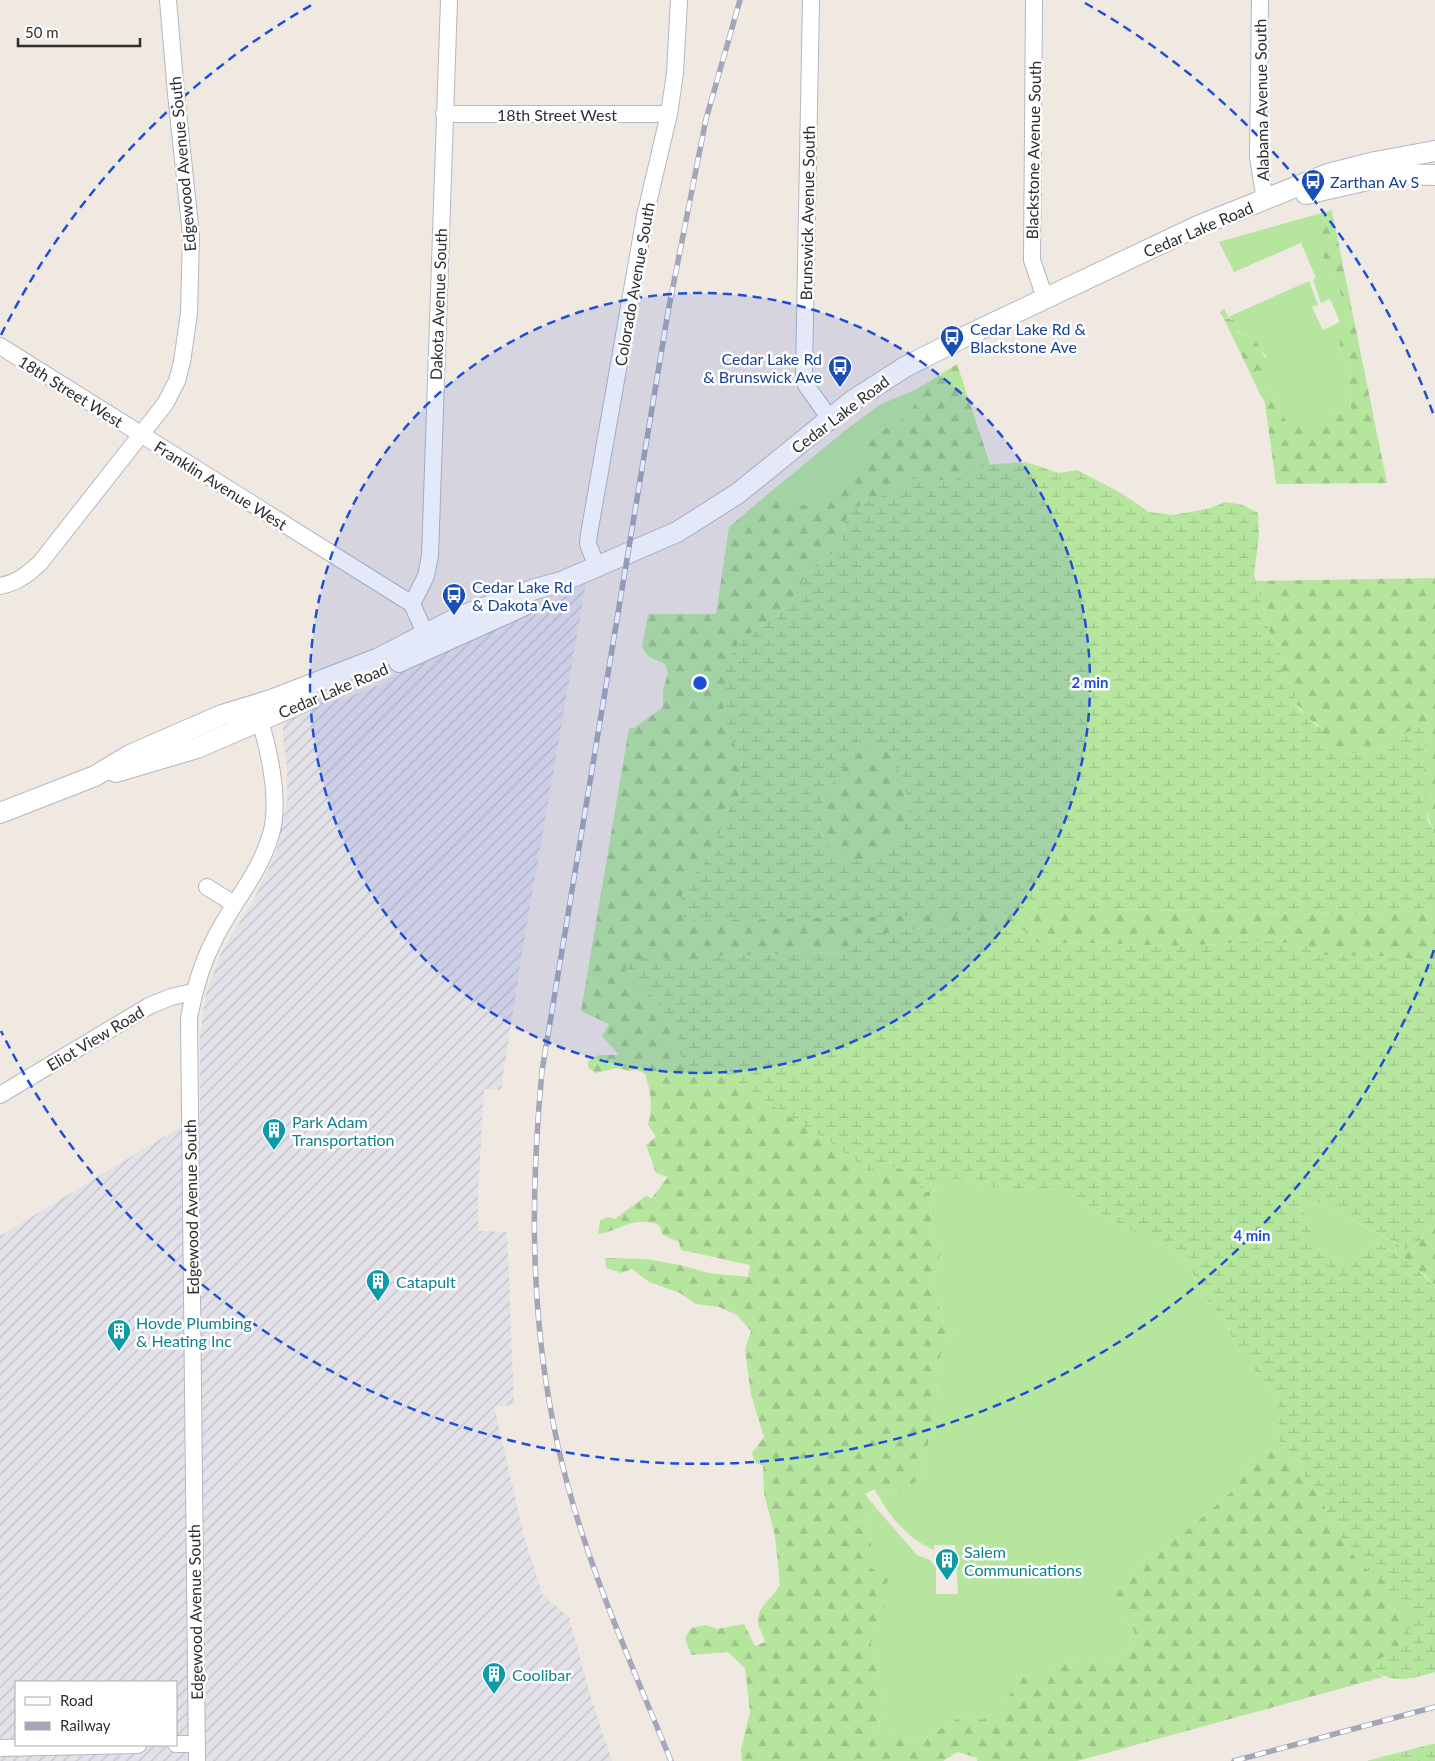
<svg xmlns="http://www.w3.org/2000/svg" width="1435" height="1761" viewBox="0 0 1435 1761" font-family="Lato,sans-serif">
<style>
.industrial{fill:url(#industrial-furrows);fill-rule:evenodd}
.grass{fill:#b6e59e}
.forest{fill:url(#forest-firs)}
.wetland{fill:url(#wetland-marsh);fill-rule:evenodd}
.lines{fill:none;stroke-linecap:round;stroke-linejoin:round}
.minor-casing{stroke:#b4b7c1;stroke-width:18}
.tertiary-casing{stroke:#b4b7c1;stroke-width:22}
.minor{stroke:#fff;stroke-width:16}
.tertiary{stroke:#fff;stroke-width:20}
.rail-casing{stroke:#a3a6b8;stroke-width:5.5}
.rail{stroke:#fff;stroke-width:4;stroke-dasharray:11;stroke-linecap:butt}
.ring{fill:none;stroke:#1d4ed8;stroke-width:2.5;stroke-dasharray:9 6}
.labels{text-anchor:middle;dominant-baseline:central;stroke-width:5;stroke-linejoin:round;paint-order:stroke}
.street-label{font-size:16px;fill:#2e2e2e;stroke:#fff}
.transit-label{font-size:16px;fill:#164399;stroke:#fff;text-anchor:start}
.culture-label{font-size:16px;fill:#0d838f;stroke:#fff;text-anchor:start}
.centre{fill:#1d4ed8;stroke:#fff;stroke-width:2.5}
.ring-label{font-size:15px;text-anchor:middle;font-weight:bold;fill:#1d4ed8;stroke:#fff;stroke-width:5;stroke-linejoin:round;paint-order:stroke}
</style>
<defs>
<pattern id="industrial-furrows" width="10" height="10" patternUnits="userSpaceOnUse" patternTransform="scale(1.25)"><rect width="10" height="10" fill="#e3e1e8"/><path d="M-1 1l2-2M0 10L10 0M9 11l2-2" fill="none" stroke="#c3c1c7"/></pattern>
<pattern id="forest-firs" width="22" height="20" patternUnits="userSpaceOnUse" patternTransform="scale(1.25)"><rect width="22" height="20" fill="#b6e59e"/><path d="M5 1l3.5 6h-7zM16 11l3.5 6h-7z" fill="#9dc588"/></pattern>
<pattern id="wetland-marsh" width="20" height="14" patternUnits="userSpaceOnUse" patternTransform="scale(1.25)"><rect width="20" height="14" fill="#b6e59e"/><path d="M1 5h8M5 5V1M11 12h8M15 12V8" fill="none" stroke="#9dc588"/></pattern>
</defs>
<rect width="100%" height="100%" fill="#efe9e1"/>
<path class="industrial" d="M586,583L522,953L501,1090L484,1089L478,1193V1231L507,1232L514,1405L494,1406L524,1536L543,1596L569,1617L590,1695L612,1761H0V1236L200,1115V1039L205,997L221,953L255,897L276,853L287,800V768L283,735V725L288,717L294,712L320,702L344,699L379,685L407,667L471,639ZM16,1682H176V1745H16Z"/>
<path class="grass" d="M1332,210L1333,216L1322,219L1320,242L1324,260L1339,288L1348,326L1340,339L1339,351L1346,362L1351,408L1347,415L1333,411C1318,425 1304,425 1285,421L1273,401L1271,387L1256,386L1251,375L1267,357C1259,349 1256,341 1247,334L1241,336L1231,318L1223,317L1220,313L1224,308L1228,317L1309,281L1318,305L1312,307L1323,330L1340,322L1330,299L1321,303L1313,280L1316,278L1301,243L1234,272L1219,242Z
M917,389L915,404L907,420L891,425L866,440L862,460L856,464L847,479L833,486L822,501L806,505H791L768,494L847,429L879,405Z
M962,1179L985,1187L1066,1190L1096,1212L1167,1248L1188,1263L1201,1291L1226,1324L1241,1355L1276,1395L1279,1411L1278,1439L1255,1461L1244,1465L1238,1486L1190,1528L1116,1581V1610L1134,1630L1136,1644L1116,1659L1065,1662L1022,1677L999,1710L982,1720L965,1714L924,1739L877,1733L884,1702L871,1643L881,1624L871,1568V1542L866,1520L877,1509L917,1555L930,1560L936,1568V1594H958L955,1545H934V1550C909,1539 891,1519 878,1495L906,1489L921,1478L937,1400L939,1360L944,1345L955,1333L943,1323L933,1282L941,1251L932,1229L929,1197L942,1180Z
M1320,1202L1396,1244L1395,1253L1374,1241C1363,1247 1361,1258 1351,1266L1321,1252L1305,1217L1304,1205Z"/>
<path class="forest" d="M1333,216L1387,483L1276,484L1265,403L1256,386L1271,387L1273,401L1281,406L1280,411L1286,421C1304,425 1318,424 1333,411L1347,415L1351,408L1346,362L1339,351L1340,339L1336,334L1348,326L1339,288L1324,260L1320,242L1315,241L1307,231L1322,219Z
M1223,317L1236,321L1237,331L1241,336L1247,334L1256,341L1268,363L1261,371L1257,370L1251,375Z
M957,364L990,464L951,481L913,479L844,522L842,545L805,577L791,603L738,643L722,721L742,758L739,797L729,808L711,855L687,882L815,918L1105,909L1341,914L1435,910V961L1314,955L1250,940L1224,944L1167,946L1090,943L1044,944L974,931L927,927L887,933H862L842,952L715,956L691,966L660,957L634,986L657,998L660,1012L671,1020L678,1035L687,1064L701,1074L725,1076L838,1147L877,1177L894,1167L911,1171L923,1191L932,1192L929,1197L932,1229L941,1251L933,1282L943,1323L955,1333L944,1345L939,1360L937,1400L921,1478L906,1489L878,1495L874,1489L865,1494L877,1509L866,1520L871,1542V1568L888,1579L881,1624L871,1643L884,1702L877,1733L924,1739L965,1714L982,1720L999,1710L1022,1677L1065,1662L1116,1659L1136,1644L1134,1630L1116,1610V1581L1190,1528L1238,1486L1244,1465L1255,1461L1278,1439L1321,1498L1337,1533L1361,1565L1384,1581L1389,1593L1416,1618L1394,1654L1381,1658L1373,1670L1383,1677L1077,1761H977V1758L958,1752L943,1761H742L741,1749L750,1712L745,1668L728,1652L691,1655L685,1638L691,1628L706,1625L717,1629L744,1624L755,1646L765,1642C764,1636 759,1629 758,1623C756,1606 775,1597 780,1584L775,1536L764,1493L763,1465L756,1464L752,1453L764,1437L751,1395L745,1349L751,1331L737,1315L719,1307L696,1304L680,1293L649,1282L632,1269L621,1273L606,1268L605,1258L646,1259L680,1265L709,1273L748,1277L750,1265L681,1250L679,1242L663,1235L659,1225C631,1215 620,1232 598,1234L600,1221L607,1217L615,1219L646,1196L652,1198L668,1177L656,1173L646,1145L656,1137L648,1125C653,1105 651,1093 645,1074L635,1069L630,1071L617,1068L595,1073L588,1067V1061L599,1055H619L602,1036L609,1024L581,1011L629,728H634L663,707V690L668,673L665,664L648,656L642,647L648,614H716L729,527L768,494L791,505H806L822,501L833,486L847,479L856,464L862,460L866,440L891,425L906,419L915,404L917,389Z
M1435,578V834C1419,803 1425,761 1426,727L1408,732L1374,754L1333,753L1320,742L1322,732L1317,724L1304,716L1301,708L1292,702L1283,686L1280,648L1270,634L1256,581Z
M867,745L891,750L896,767L905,781L909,816L899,838L883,853L859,862L833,853L817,831L822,801L845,763Z
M1435,1216V1288L1426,1276L1395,1253L1396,1244L1406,1249L1417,1246Z"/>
<path class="wetland" d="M1026,462L1059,473L1077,470L1121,493L1149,512L1173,515L1211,508L1225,502L1243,505L1258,513L1259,535L1254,574L1270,634L1280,648L1283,686L1298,691L1292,702C1299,706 1301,713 1306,717C1313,723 1318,725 1323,732L1320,742L1333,753L1374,754L1408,732L1426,726L1424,779L1428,821L1435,834V910L1341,914L1105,909L1028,913L684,921L681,898L687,882L711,855L729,808L739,797L742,758L722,721L727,662L738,643L791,603L805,577L842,545L844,522L854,508L893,491L913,479L951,481L984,465ZM867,745L891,750L896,767L905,781L909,816L899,838L883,853L859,861L833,853L817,830C820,796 841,766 867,745Z
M927,927L974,931L1023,929L1034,942L1044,944L1090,943L1167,946L1224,944L1250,940L1303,944L1315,955L1385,956L1435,961V1216L1417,1246L1406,1249L1320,1202L1304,1205L1305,1217L1321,1252L1351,1266C1361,1258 1363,1247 1374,1241C1397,1254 1418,1267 1435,1288V1672C1412,1679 1394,1684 1373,1670L1381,1658L1394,1654L1415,1618L1389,1593L1384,1581L1361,1565L1337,1533L1321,1498L1278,1439L1279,1411L1276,1395L1241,1355L1226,1324L1201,1291L1188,1263L1167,1248L1096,1212L1066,1190L985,1187L962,1179L942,1180L932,1192H923L911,1171L894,1167L877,1177L838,1147L725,1076L701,1074L687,1064L675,1046L678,1034L671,1020L660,1012L657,998L634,986L625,969L629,960L660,957L691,966L715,956L842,952L862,933H887Z
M1432,1744H1435V1761H1367Z"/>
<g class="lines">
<g class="minor-casing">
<path id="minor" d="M811,0L804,372L806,385L830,419
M1034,0L1032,260L1045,298
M1260,0L1258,157L1265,201
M444,114H669
M0,346L412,604L430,644
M597,567L588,544L589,534L645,216L669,114L675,73L679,0
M0,586C17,583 28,574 40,563L165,404L177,381L182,362L189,313L191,235L176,94L168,0
M412,604L426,576L430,556L449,0
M207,887L234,904
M0,1095L149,1006L171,997L193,992
M176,1744H197
M0,1748L138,1745
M197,1761L189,1018C194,990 202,963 215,938C233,902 260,873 271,834C281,800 268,742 256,710"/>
</g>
<g class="tertiary-casing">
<path id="tertiary" d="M1306,194L1394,174L1435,175
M399,662L523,606
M116,772L197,748L308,700
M0,813L95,776L130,755L222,715L271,700L379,658L459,617L535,589L561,582L677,532L737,494L852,401L905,367L964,337L1198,226L1328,174L1375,162L1435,151"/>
</g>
<use href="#minor" class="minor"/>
<use href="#tertiary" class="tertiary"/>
<g class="rail-casing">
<path id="rail" d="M671,1761C629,1658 582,1555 558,1446C530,1321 530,1197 542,1071L668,312L706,119L740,0
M1234,1761L1435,1707"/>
</g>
<use href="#rail" class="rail"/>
</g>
<circle cx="700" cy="683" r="390" fill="#1d4ed8" fill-opacity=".12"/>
<g class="ring">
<circle cx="700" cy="683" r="390"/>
<path d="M1434 950A781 781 0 0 1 1 1031M1 335A781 781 0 0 1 315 3M1085 3A781 781 0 0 1 1434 416"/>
</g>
<defs>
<g id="bus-pin" transform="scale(1.25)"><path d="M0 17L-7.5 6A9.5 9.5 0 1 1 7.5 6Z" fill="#1a4fb4" stroke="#fff"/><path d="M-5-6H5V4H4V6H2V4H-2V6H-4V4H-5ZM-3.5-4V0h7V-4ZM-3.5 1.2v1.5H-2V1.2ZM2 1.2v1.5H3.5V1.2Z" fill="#fff"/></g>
<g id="building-pin" transform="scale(1.25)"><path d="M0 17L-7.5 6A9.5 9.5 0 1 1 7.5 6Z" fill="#0f9aa8" stroke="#fff"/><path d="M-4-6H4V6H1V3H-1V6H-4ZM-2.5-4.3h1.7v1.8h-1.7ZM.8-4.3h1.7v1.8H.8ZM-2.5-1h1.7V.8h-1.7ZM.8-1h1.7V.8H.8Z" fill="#fff"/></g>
</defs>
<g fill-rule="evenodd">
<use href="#bus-pin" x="1313" y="181"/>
<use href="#bus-pin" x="952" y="337"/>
<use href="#bus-pin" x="840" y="367"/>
<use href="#bus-pin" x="454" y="595"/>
<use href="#building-pin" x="274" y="1130"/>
<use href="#building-pin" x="378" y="1281"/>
<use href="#building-pin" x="119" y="1331"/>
<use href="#building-pin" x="947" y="1560"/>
<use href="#building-pin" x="494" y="1674"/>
</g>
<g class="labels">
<g class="street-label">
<text transform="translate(1261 100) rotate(-91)">Alabama Avenue South</text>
<text x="557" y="114">18th Street West</text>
<text transform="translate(1033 150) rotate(-89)">Blackstone Avenue South</text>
<text transform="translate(182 164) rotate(-95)">Edgewood Avenue South</text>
<text transform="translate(807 213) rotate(-89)">Brunswick Avenue South</text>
<text transform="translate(1198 229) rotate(-23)">Cedar Lake Road</text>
<text transform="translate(634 284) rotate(-80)">Colorado Avenue South</text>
<text transform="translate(438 304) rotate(-88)">Dakota Avenue South</text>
<text transform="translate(71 391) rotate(32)">18th Street West</text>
<text transform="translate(840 414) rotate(-37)">Cedar Lake Road</text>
<text transform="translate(221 485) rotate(32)">Franklin Avenue West</text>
<text transform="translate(333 690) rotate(-23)">Cedar Lake Road</text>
<text transform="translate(95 1038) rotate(-31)">Eliot View Road</text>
<text transform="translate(191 1207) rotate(-91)">Edgewood Avenue South</text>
<text transform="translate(195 1612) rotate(-91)">Edgewood Avenue South</text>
</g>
<g class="transit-label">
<text x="1330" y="181">Zarthan Av S</text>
<text x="970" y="328">Cedar Lake Rd &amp;<tspan x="970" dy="18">Blackstone Ave</tspan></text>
<text x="822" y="358" text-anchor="end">Cedar Lake Rd<tspan x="822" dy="18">&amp; Brunswick Ave</tspan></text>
<text x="472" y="586">Cedar Lake Rd<tspan x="472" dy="18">&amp; Dakota Ave</tspan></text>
</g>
<g class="culture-label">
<text x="292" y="1121">Park Adam<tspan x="292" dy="18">Transportation</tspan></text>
<text x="396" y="1281">Catapult</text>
<text x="136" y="1322">Hovde Plumbing<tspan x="136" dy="18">&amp; Heating Inc</tspan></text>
<text x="964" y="1551">Salem<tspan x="964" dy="18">Communications</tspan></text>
<text x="512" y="1674">Coolibar</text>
</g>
</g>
<circle cx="700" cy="683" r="8" class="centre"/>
<g class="ring-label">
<text x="1090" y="688">2 min</text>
<text x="1252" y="1241">4 min</text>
</g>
<rect x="15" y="1681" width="162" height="65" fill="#ffffff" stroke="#ababab"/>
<rect x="25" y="1697" width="25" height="8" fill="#ffffff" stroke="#ababab"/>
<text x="60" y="1706" font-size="15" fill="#2e2e2e">Road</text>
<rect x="25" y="1722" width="25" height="8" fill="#a3a6b8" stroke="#ababab"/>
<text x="60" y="1731" font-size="15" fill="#2e2e2e">Railway</text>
<path d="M18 38v8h122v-8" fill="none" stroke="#2e2e2e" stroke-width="2.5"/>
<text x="25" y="38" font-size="15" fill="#2e2e2e" stroke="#ffffff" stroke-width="4" paint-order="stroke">50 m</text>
</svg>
